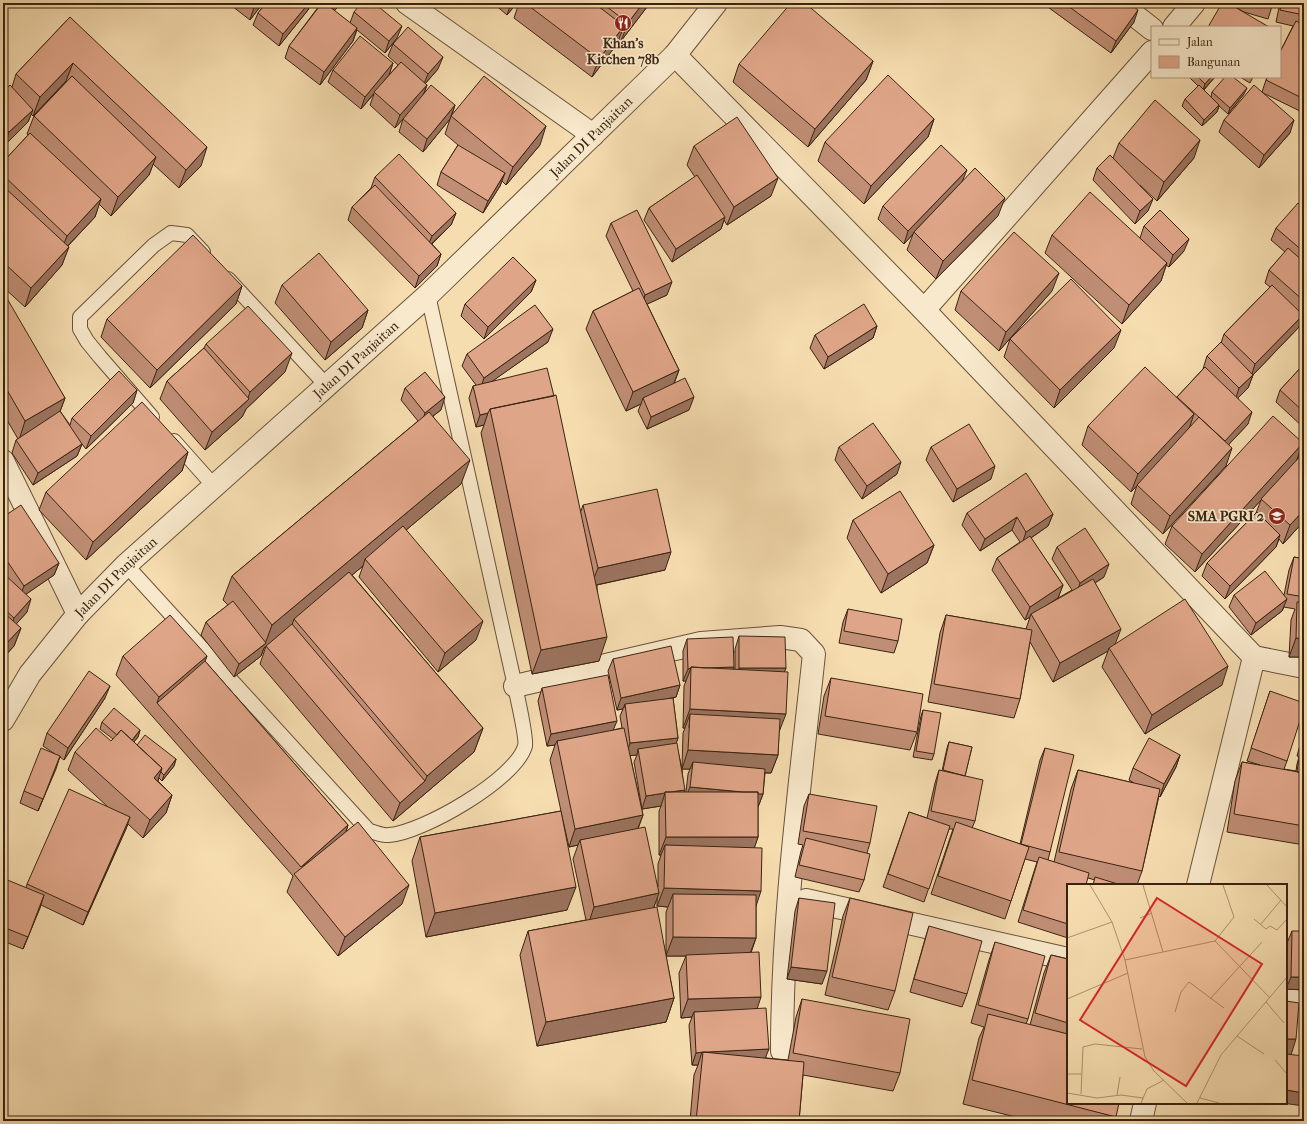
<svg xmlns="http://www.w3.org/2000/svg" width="1307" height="1124" viewBox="0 0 1307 1124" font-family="'IM FELL French Canon',serif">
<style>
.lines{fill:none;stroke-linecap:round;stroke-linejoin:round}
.service-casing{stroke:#695239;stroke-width:16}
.minor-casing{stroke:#695239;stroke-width:24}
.tertiary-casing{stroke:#695239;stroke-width:24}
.service{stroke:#f9e9cc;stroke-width:14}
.minor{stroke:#f9e9cc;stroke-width:22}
.tertiary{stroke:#f9e9cc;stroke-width:22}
.wall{fill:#c08e75;stroke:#3a2411;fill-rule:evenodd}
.shaded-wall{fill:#9c745f;stroke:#3a2411}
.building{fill:#dfa588;stroke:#3a2411}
.labels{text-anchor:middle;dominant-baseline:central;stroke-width:3.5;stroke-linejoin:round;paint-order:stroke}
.poi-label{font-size:14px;font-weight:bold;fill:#3a2411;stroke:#f9e9cc}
.street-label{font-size:14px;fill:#3a2411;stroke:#f9e9cc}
.inset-road{fill:none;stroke:#ab9370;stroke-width:1}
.view{fill:#d62828;fill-opacity:0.15;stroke:#d62828;stroke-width:2}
.inset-edge{fill:none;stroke:#3a2411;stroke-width:2}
</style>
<rect width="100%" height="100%" fill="#f6ddb0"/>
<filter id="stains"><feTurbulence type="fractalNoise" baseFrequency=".005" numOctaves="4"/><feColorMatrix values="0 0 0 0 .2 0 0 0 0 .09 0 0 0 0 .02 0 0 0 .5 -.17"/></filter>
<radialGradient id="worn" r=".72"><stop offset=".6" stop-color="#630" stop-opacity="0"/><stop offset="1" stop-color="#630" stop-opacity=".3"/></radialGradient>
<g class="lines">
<g class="service-casing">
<path id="service" d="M228,279L327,386
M152,417L100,357L87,341L80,329V317L154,245L171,233L187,235L203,252
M174,441L214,486
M126,565L369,831C375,832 383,836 389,835C422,833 516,779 525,746C527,738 517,696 515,686L428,295"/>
</g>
<g class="minor-casing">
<path id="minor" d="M1119,3L1152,29
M1174,27L1194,3
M675,55L924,310L1254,657L1304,667
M924,310L1152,52
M3,461L78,614
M515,686L701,643L780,637L801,640L814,654C800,786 782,918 782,1051
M1198,885L1254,657
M806,900L1068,959
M1286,997L1304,1000
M1141,1121L1145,1103"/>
</g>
<g class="tertiary-casing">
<g id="tertiary">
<path d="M407,3L593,135"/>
<path id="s1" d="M3,720L30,674L78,614L126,565L428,295L675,55L716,3"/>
</g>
</g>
<use href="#service" class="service"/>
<use href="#minor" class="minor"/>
<use href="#tertiary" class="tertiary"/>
</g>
<path class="wall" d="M228,3H263L250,20Z
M266,3H311L308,10L279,46L253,25L258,13Z
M316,3H341L334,11L350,23L354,12L397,38L385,53L357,30L353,41L320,85L285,58L289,46L319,6Z
M493,3H517L507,15Z
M519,3H650L621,41L619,39L617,44L592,77L514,18Z
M1045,3H1129L1134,22L1111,53L1045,5Z
M1233,3H1273L1268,19L1244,12L1232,5Z
M1280,3H1304V108L1302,112L1263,93L1290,133L1259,168L1219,132L1224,120L1262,92L1266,80L1293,26L1276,22Z
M70,17L201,166L179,188L153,164L149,175L111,216L99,204L95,217L68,246L62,265L25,307L3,287V162L28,135L27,134L34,116L67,81L33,116L31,114L28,122L5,145L3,143V92L12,87L16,74Z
M393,44L438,69L425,84L427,85L423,96L455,105L452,115L540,145L506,185L502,181L500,186L483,213L437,185L441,172L458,145L445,134L450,119L423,152L399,132L403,119L409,112L395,128L370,105L374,94L361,109L328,82L333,70L393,63L389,75L398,65L388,56Z
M873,61L866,80L808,147L733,82L739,64Z
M1189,77H1215L1204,90L1211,97L1212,92L1244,94L1228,114L1219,106L1217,112L1202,126L1182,106L1185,99L1198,86Z
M1240,77H1253L1250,83Z
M934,119L928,137L864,204L818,161L825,142Z
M1119,143L1194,158L1157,201L1140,185L1148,211L1135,224L1093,180L1097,168L1113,158Z
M694,146L771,196L727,225L724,220L721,229L672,262L644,220L649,208L695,177L687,165Z
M375,177L456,213L451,225L432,244L441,254L437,266L415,288L348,220L352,207L371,188Z
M963,181L998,216L936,279L907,250L913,234L904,244L878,219L883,206Z
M1304,208V318L1303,317L1299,327L1253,375L1248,388L1238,398L1248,424L1229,444L1226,466L1163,534L1131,504L1137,485L1138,484L1131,492L1082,445L1088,426L1177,397L1203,369L1207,356L1221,343L1224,334L1270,287L1265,283L1269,270L1285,252L1271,240L1276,228Z
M611,223L667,295L647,304L679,370L674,384L689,410L647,429L638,411L641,404L626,411L586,329L593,311L633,291L606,236Z
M1144,226L1184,251L1169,267L1166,265L1161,281L1122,324L1045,253L1052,235L1140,238Z
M536,280L531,292L484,339L461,316L465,304Z
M282,285L368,310L362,328L325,360L275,303Z
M242,286L236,304L150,388L101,337L107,319Z
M961,291H1052L999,351L955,310Z
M3,296L65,398L60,411L70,425L72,418L137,390L133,403L86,449L82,444L77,456L33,485L12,453L16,440L18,439L3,413Z
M877,326L873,338L824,369L810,348L815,335Z
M1010,339L1114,348L1054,408L1004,357Z
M548,342L492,381L581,511L583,505L665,570L597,585L599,661L532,674L481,433L484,425L476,427L469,398L473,386L476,385L462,366L467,354Z
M206,344L285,372L246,409L242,417L205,450L160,399L167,381L204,348Z
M1304,364V428L1276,402L1280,390Z
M405,388L441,410L433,416L461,484L406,530L476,640L438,672L359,577L363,566L352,575L483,728L474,752L393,821L260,664L266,646L270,643L264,648L261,656L234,677L201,635L206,622L228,605L223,600L232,576L418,421L401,400Z
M1303,443L1297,460L1304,521L1283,544L1279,539L1276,547L1225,599L1202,576L1207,563L1256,513L1261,500L1195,572L1165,544L1172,526Z
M839,447L897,474L862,499L835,460Z
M931,447L991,479L953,502L926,460Z
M188,452L182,471L86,560L39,510L46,492Z
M967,513L1053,514L1048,526L1031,538L1063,585L1058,598L1053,601L1072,590L1052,559L1057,547L1104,577L1095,583L1115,644L1222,685L1145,734L1102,667L1108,651L1053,682L1030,642L1020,699L1014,718L928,702L940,633L946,615L1026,629L1030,617L1025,620L992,570L997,558L1020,542L1012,530L980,551L962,525Z
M3,517L59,563L54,575L26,594L27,612L16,624L21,628L14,646L3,658Z
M853,520L934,545L927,563L881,593L847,538Z
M1294,557L1304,559V657H1289L1291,620L1295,609L1284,607L1282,611L1251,635L1229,607L1234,595H1284L1289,570Z
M848,609L898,641L894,653L839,643L843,622Z
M739,636L786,668L784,672L779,732L778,755L771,773H765L763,794L758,807V837L754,848L756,905V938L751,953L757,1008L766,1058L788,1060L796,1017L802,999L900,1073L893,1091L803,1075L799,1121H690L694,1075L698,1065H692L689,1025L692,1017L681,1018L679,973L686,956H666L674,998L666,1022L537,1046L520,955L528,931L586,920L573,859L578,845L569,847L561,812L567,910L426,937L412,861L420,837L561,811L550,760L555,745L547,746L538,701L542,688L613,730L622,728L620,716L623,709L617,710L608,671L613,659L680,685L676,697L673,698L678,738L676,743L682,768L683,733L685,728H683L684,686L686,681H683V651L687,639L734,667L733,669H735V649ZM630,755H637L634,762L642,809L661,806L659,811V855H661L658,864V887L638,829L643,815ZM682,769H690L688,774L686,792H684ZM657,897V906L668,907L666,912V954L654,907Z
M123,656H207L205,661L348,825L346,832L402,904L338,956L287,892L293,876L116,675Z
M831,678L917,732L910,750L818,734L824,696Z
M1270,691L1287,761L1284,769L1296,771L1297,764L1299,757L1304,758V845L1227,832L1235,781L1242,762L1260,765L1247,761Z
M105,698L64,760L60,757L38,811L20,803L24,791L55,754L43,746L47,733Z
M923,710L934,754L932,760L913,757L921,716Z
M102,722L140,730L138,737L134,742L137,745L176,759L174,766L162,781L159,778L158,781L172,795L166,813L143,838L128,824L83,925L41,905L23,949L3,941V883L26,888L27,884L108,807L68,770L75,752L111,741L113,739L100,729Z
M1304,730V758L1297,756Z
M949,742L972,747L965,776L975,821L972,828L1020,844L1040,760L1045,748L1050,852L1048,860L1054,862L1071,789L1078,770L1134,783L1129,780L1133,768L1180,755L1176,767L1160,797L1159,796L1142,871L1137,885H1093L1095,880L1088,878L1068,885V938L1018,922L1037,862L1025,859L1005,919L931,894L953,829H949L924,902L883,887L909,812L927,818L935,783L939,770L942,771L947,748Z
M809,794L870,843L867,853L864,880L859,892L795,877L801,851L803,845L798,844L804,806Z
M799,898L822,984L787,979L795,911Z
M850,898L895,991L888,1010L825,995L843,916Z
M929,926L967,994L962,1007L910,992L925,939Z
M1292,931L1304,990L1286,989L1287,943Z
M995,942L1028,1019L1026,1024L1030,1025L1044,973L1051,955L1068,959V1103L1116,1117L1114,1121H1032L963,1104L979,1038L984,1027L971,1023L989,960Z"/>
<path class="shaded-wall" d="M258,3H263L250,20L254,7Z
M309,3H311L308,10L279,46L283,34Z
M335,3H341L331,15Z
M511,3H517L507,15Z
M643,3H650L621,41L628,23Z
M1138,10L1134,22L1111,53L1116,41Z
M402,26L397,38L385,53L389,41Z
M624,26L617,44L592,77L599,59Z
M357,28L353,41L320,85L324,72Z
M443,57L438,69L423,86L428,74Z
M873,61L866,80L808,147L815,129Z
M73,63L66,81L33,116L40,97Z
M393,63L389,75L361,109L365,97Z
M1211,77H1215L1203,90L1205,84Z
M427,85L422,98L395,128L400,115Z
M1247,88L1244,94L1228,114L1230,108Z
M455,105L450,119L423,152L427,139Z
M1219,105L1217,112L1202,126L1204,120Z
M33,110L28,122L5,145L9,132Z
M934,119L928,137L864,204L871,186Z
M1294,120L1290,133L1259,168L1264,155Z
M546,126L540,145L506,185L513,167Z
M1200,140L1194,158L1157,201L1164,182Z
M207,147L201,166L179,188L186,170Z
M156,157L149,175L111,216L118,197Z
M967,170L962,182L914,232L913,234L904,244L908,231Z
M505,173L500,186L483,213L488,201Z
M778,178L771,196L727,225L734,207Z
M1005,198L998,216L936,279L943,261Z
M101,199L95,217L60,254L67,236Z
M1153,199L1148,211L1135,224L1140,211Z
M456,213L451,225L427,248L432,236Z
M725,217L721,229L672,262L676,249Z
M1189,239L1184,251L1169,267L1173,255Z
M69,247L62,265L25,307L31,288Z
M441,254L437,266L415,288L419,276Z
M1167,263L1161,281L1122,324L1129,305Z
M1059,273L1052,291L999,351L1006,332Z
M536,280L531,292L484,339L488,327Z
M672,282L667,295L641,307L645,295Z
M242,286L236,304L150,388L157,370Z
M368,310L362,328L325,360L331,342Z
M1303,315L1299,327L1251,377L1255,364Z
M877,326L873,338L824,369L828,357Z
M553,329L548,342L480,390L484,378Z
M1121,330L1114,348L1054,408L1060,390Z
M292,353L285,372L246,409L242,417L205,450L212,432L247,401L250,392Z
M679,370L672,388L643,398L641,404L626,411L633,392Z
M1253,375L1248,388L1235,401L1239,388Z
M137,390L133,403L86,449L91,436Z
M445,397L441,410L421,425L425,413Z
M694,397L689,410L647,429L651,417Z
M65,398L58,417L19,440L25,421Z
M1252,412L1248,424L1220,454L1224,441Z
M488,413L484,425L476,427L480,415Z
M1194,414L1188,432L1131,492L1138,474Z
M1303,443L1296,462L1195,572L1202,554Z
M82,444L77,456L33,485L38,473Z
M1232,448L1226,466L1163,534L1170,516Z
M188,452L182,471L86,560L93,542Z
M470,460L461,484L368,562L365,559L363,566L296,621L294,619L292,625L264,648L261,656L234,677L239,664L265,644L272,625Z
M901,462L897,474L862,499L867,486Z
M995,466L991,479L953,502L957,489Z
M1304,510V521L1283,544L1290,525Z
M1053,514L1048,526L1022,544L1026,532Z
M1017,517L1012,530L980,551L985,539Z
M1280,535L1276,547L1225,599L1230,586Z
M934,545L927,563L881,593L888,574Z
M671,552L665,570L591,586L598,568Z
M59,563L54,575L19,599L24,586Z
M1109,564L1104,577L1076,595L1080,583Z
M1063,585L1058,598L1032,615L1031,614L1030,617L1025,620L1030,607Z
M31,599L27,612L10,631L14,618Z
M1287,599L1282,611L1251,635L1256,623Z
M483,621L476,640L438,672L445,653Z
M21,628L14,646L3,658V647Z
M1121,629L1114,647L1109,648L1108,651L1053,682L1060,663Z
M607,637L599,661L532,674L541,650Z
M1296,638L1304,639V657H1289Z
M207,656L200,674L157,703L159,697Z
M1228,666L1222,685L1145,734L1152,715Z
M734,667L729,680L691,668Z
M691,668L686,681H683L688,669Z
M739,668H786L781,680H734Z
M680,685L676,697L625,708V704L623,709L617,710L621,698Z
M110,686L105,698L64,760L68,748Z
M690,709L786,714L779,732L689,728L690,714L685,728H683Z
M617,721L612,733L557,741L555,745L547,746L551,734Z
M483,728L474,752L393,821L400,803L425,781L427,776Z
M140,730L138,737L126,751L129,745Z
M678,738L674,750L638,749L637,755L626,756L630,743Z
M688,750L778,755L771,773L692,769L693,762L690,769H682Z
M1180,755L1176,767L1160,797L1164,784Z
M60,756L56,769L38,811L43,799Z
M176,759L174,766L162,781L164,775Z
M162,768L156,786L154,778Z
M690,787L763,794L758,807L685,799Z
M685,790L681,802L665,793Z
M665,793L661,806L642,809L646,796Z
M172,795L166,813L143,838L150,820Z
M643,815L636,833L580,840L578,845L569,847L575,829Z
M130,817L126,829L83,925L88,912Z
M348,825L344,838L301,867Z
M666,837H758L752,855L665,845L661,855H659Z
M409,885L402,904L338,956L345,937Z
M576,887L567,910L426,937L435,913Z
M664,888L761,891L755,909L673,894L668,907L657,906Z
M659,893L652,912L588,925L594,907Z
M44,895L40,908L23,949L28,937Z
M673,937L756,938L749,956H666Z
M791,967L827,971L822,984L787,979Z
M1291,977H1304V990L1286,989Z
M761,997L755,1015L694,1012L692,1017L681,1018L688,999Z
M674,998L666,1022L537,1046L546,1022Z
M1286,1039H1296L1290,1058H1286Z
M769,1049L764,1061L703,1052Z
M702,1052L698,1065H692L696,1053Z
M1286,1090L1304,1093V1106L1282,1103H1286Z"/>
<path class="building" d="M249,3H258L254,7Z
M266,3H309L283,34L258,13Z
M322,3H325L357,28L324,72L289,46Z
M361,3H374L402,26L389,41L354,12Z
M525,3H594L624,26L599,59Z
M602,3H643L628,23Z
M791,3H805L873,61L815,129L739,64Z
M1064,3H1129L1138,10L1116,41Z
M1222,3H1228L1269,27H1208Z
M1259,3H1273L1272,7Z
M1282,3H1304V15L1280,10Z
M70,17L207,147L186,170L73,63L40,97L16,74Z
M1296,21L1304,25V99L1266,80L1268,77H1280V52Z
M408,27L443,57L428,74L393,44Z
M360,36L393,63L365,97L333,70Z
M401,62L427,85L400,115L374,92Z
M888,75L934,119L871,186L825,142Z
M72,76L156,157L118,197L34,116Z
M484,76L546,126L513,167L451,116Z
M1198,77H1211L1205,84Z
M1225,77H1233L1247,88L1230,108L1212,92Z
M10,85L33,110L9,132L3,126V92Z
M431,85L455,105L427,139L403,119Z
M1199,85L1219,105L1204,120L1185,99Z
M1254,85L1294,120L1264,155L1224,120Z
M1155,100L1200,140L1164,182L1119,143Z
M737,117L778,178L734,207L694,146Z
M30,133L101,199L67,236L3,175V162Z
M458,145L505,173L488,201L441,172Z
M941,145L967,170L908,231L883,206Z
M399,154L456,213L432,236L375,177Z
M1110,155L1153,199L1140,211L1097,168Z
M975,168L1005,198L943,261L914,232Z
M697,175L725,217L676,249L649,208Z
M375,185L441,254L419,276L352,207Z
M3,186L69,247L31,288L3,262Z
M1090,192L1167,263L1129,305L1052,235Z
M1298,203L1304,208V252L1276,228Z
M637,210L672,282L645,295L611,223Z
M1160,210L1189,239L1173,255L1144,226Z
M1014,232L1059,273L1006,332L961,291Z
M193,235L242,286L157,370L107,319Z
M1288,248L1304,262V301L1269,270Z
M319,253L368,310L331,342L282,285Z
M513,257L536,280L488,327L465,304Z
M1071,279L1121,330L1060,390L1010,339Z
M1272,285L1303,315L1255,364L1224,334Z
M639,288L679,370L633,392L593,311Z
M5,295L65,398L25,421L3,383V296Z
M864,304L877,326L828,357L815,335Z
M535,305L553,329L484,378L467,354Z
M248,306L292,353L250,392L206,344Z
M1221,342L1253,375L1239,388L1207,356Z
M204,348L249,399L212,432L167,381Z
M1304,364V412L1280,390Z
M1145,367L1194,414L1138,474L1088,426Z
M1205,367L1252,412L1225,441L1177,397Z
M547,368L554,396L490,409L488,413L480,415L473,386Z
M119,371L137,390L91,436L72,418Z
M425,372L445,397L425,413L405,388Z
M685,378L694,397L651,417L643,398Z
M556,395L607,637L541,650L490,409Z
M142,402L188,452L93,542L46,492Z
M60,411L82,444L38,473L16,440Z
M429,412L470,460L272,625L232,576Z
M1273,416L1303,443L1202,554L1172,526Z
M1199,417L1232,448L1170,516L1137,485Z
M873,423L901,462L867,486L839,447Z
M969,424L995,466L957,489L931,447Z
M1304,452V510L1290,525L1261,499Z
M1026,473L1053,514L1026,532L1017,517L985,539L967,513Z
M657,489L671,552L598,568L583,505Z
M900,491L934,545L888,574L853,520Z
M21,505L59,563L24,586L3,555V517Z
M1257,512L1280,535L1230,586L1207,563Z
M403,526L483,621L445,653L365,559Z
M1085,528L1109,564L1080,583L1057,547Z
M1030,536L1063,585L1030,607L997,558Z
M1294,557L1304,559V597L1287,594Z
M1265,571L1287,599L1256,623L1234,595Z
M349,572L483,728L427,776L294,619Z
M3,573L31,599L14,618L3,608Z
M1093,579L1121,629L1060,663L1031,614Z
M1185,599L1228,666L1152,715L1109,648Z
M233,601L266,643L239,664L206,622Z
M1297,602H1304V639L1296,638Z
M848,609L902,619L898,641L844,631Z
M3,612L21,628L3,647Z
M170,615L207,656L159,697L123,656Z
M946,615L1032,630L1020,699L934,684Z
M292,624L425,781L400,803L266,646Z
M739,636L785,637L786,668H739Z
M733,637L734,667L705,668L691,667V668L688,669L687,639Z
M671,646L680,685L621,698L613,659Z
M205,661L348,825L301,867L157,703Z
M691,667L788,672L786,714L690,709Z
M89,671L110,686L68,748L47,733Z
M608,675L617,721L551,734L542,688Z
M831,678L923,694L917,732L825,716Z
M1270,691L1304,703V708L1287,761L1251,748Z
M673,698L678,738L630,743L625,704Z
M114,708L140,730L132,740L121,730L117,735L102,722Z
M923,710L941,713L934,754L916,751Z
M690,714L780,719L778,755L688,750Z
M96,728L111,741L121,730L162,768L154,778L172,795L150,820L75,752Z
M624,728L643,815L575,829L557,741Z
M145,735L176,759L164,775L161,772L162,768L137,745Z
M1304,736V744L1302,743Z
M1149,738L1180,755L1164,784L1133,768Z
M949,742L972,747L965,776L943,770Z
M677,743L685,790L670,792H665V793L646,796L638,749Z
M41,748L60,756L43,799L24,791Z
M1045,748L1074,755L1050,852L1021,844Z
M1299,757L1304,758V773L1297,772Z
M693,762L765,769L763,794H758V792H743L690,787Z
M1242,762L1304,773V826L1234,814Z
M939,770L983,780L975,821L931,811Z
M1078,770L1160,789L1142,871L1059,852Z
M69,789L130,817L88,912L27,884Z
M665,792H758V837H666Z
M809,794L877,806L870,843L803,831Z
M561,811L576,887L435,913L420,837Z
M909,812L950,826L929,889L888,874Z
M358,822L409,885L345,937L294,874Z
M956,822L1029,847L1011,901L938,876Z
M645,827L659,893L594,907L580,840Z
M806,838L870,854L864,880L799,865Z
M665,845L762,848L761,891L664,888Z
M1039,857L1089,873L1086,885H1068V924L1023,910Z
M1095,877L1121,885H1093Z
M5,879L44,895L28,937L3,927V883Z
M673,894L756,895V938L673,937Z
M799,898L835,903L827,971L791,967Z
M850,898L913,913L895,991L832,977Z
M657,907L674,998L546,1022L528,931Z
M929,926L982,941L967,994L914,979Z
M1292,931H1304V977H1291Z
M995,942L1045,956L1028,1019L978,1005Z
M759,952L761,997L688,999L686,955Z
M1051,955L1068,959V1023L1035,1013Z
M802,999L910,1019L900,1073L793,1053Z
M1286,1001L1299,1003L1296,1039H1286Z
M766,1008L769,1049L708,1052H703L696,1053L694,1012Z
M988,1014L1068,1034V1103H1119L1116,1117L972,1080Z
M703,1052L804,1062L799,1121H696Z
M1286,1054L1304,1056V1093L1286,1090Z
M921,1116L936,1121H919Z"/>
<defs>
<g id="restaurant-disc" transform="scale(0.9)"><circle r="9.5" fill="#8f2418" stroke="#f9e9cc"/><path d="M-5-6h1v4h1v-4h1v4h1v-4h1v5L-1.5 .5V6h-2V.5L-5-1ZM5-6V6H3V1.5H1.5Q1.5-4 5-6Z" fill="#fff"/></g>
<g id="school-disc" transform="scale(0.9)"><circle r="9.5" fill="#8f2418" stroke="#f9e9cc"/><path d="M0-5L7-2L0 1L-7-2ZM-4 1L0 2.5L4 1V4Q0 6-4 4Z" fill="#fff"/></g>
</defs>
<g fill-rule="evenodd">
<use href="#restaurant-disc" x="623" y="23"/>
<use href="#school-disc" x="1277" y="516"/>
</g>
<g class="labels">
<g class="poi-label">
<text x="623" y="43">Khan's<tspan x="623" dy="16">Kitchen 78b</tspan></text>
<text x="1264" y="516" text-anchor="end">SMA PGRI 2</text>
</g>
<g class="street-label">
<text stroke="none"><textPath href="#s1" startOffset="831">Jalan DI Panjaitan</textPath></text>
<text stroke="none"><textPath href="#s1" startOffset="507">Jalan DI Panjaitan</textPath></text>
<text stroke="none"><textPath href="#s1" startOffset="183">Jalan DI Panjaitan</textPath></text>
</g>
</g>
<g transform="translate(1067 884)">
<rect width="220" height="220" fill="#f6ddb0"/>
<path class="inset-road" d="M23,1L45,38L58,76L78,173L87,187L120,219M76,1L96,68M200,1L220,23M73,34L85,29M187,35L199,45L203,42L210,46L220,35M194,40L214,16M0,54L45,38M148,57L203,114M58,76L148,57L167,33L156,1M0,115L61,89M143,115L195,58M199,118L217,139M108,128L114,108L122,98L157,124M170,152L197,170M208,176L220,190M0,190H14M0,209L30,214L54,211L76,214M14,210L16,163L28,160L75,165M50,211L53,193M133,214L152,219M74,219L80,205L97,196M130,219L154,171L220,93"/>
<path class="view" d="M90,14L195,80L119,202L13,136Z"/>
<rect width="220" height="220" class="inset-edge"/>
</g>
<rect width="1307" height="1124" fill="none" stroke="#f6ddb0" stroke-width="16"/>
<rect x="4" y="4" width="1299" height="1116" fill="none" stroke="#3a2411" stroke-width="2"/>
<rect x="8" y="8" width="1291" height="1108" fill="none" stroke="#3a2411"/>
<rect x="1151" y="26" width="130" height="52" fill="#f9e9cc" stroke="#ad9a81"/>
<rect x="1159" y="39" width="20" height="6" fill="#f9e9cc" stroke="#ad9a81"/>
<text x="1187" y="46" font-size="12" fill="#3a2411">Jalan</text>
<rect x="1159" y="56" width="20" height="12" fill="#dfa588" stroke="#ad9a81"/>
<text x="1187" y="66" font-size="12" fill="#3a2411">Bangunan</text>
<rect width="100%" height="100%" filter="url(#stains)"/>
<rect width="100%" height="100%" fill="url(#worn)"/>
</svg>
